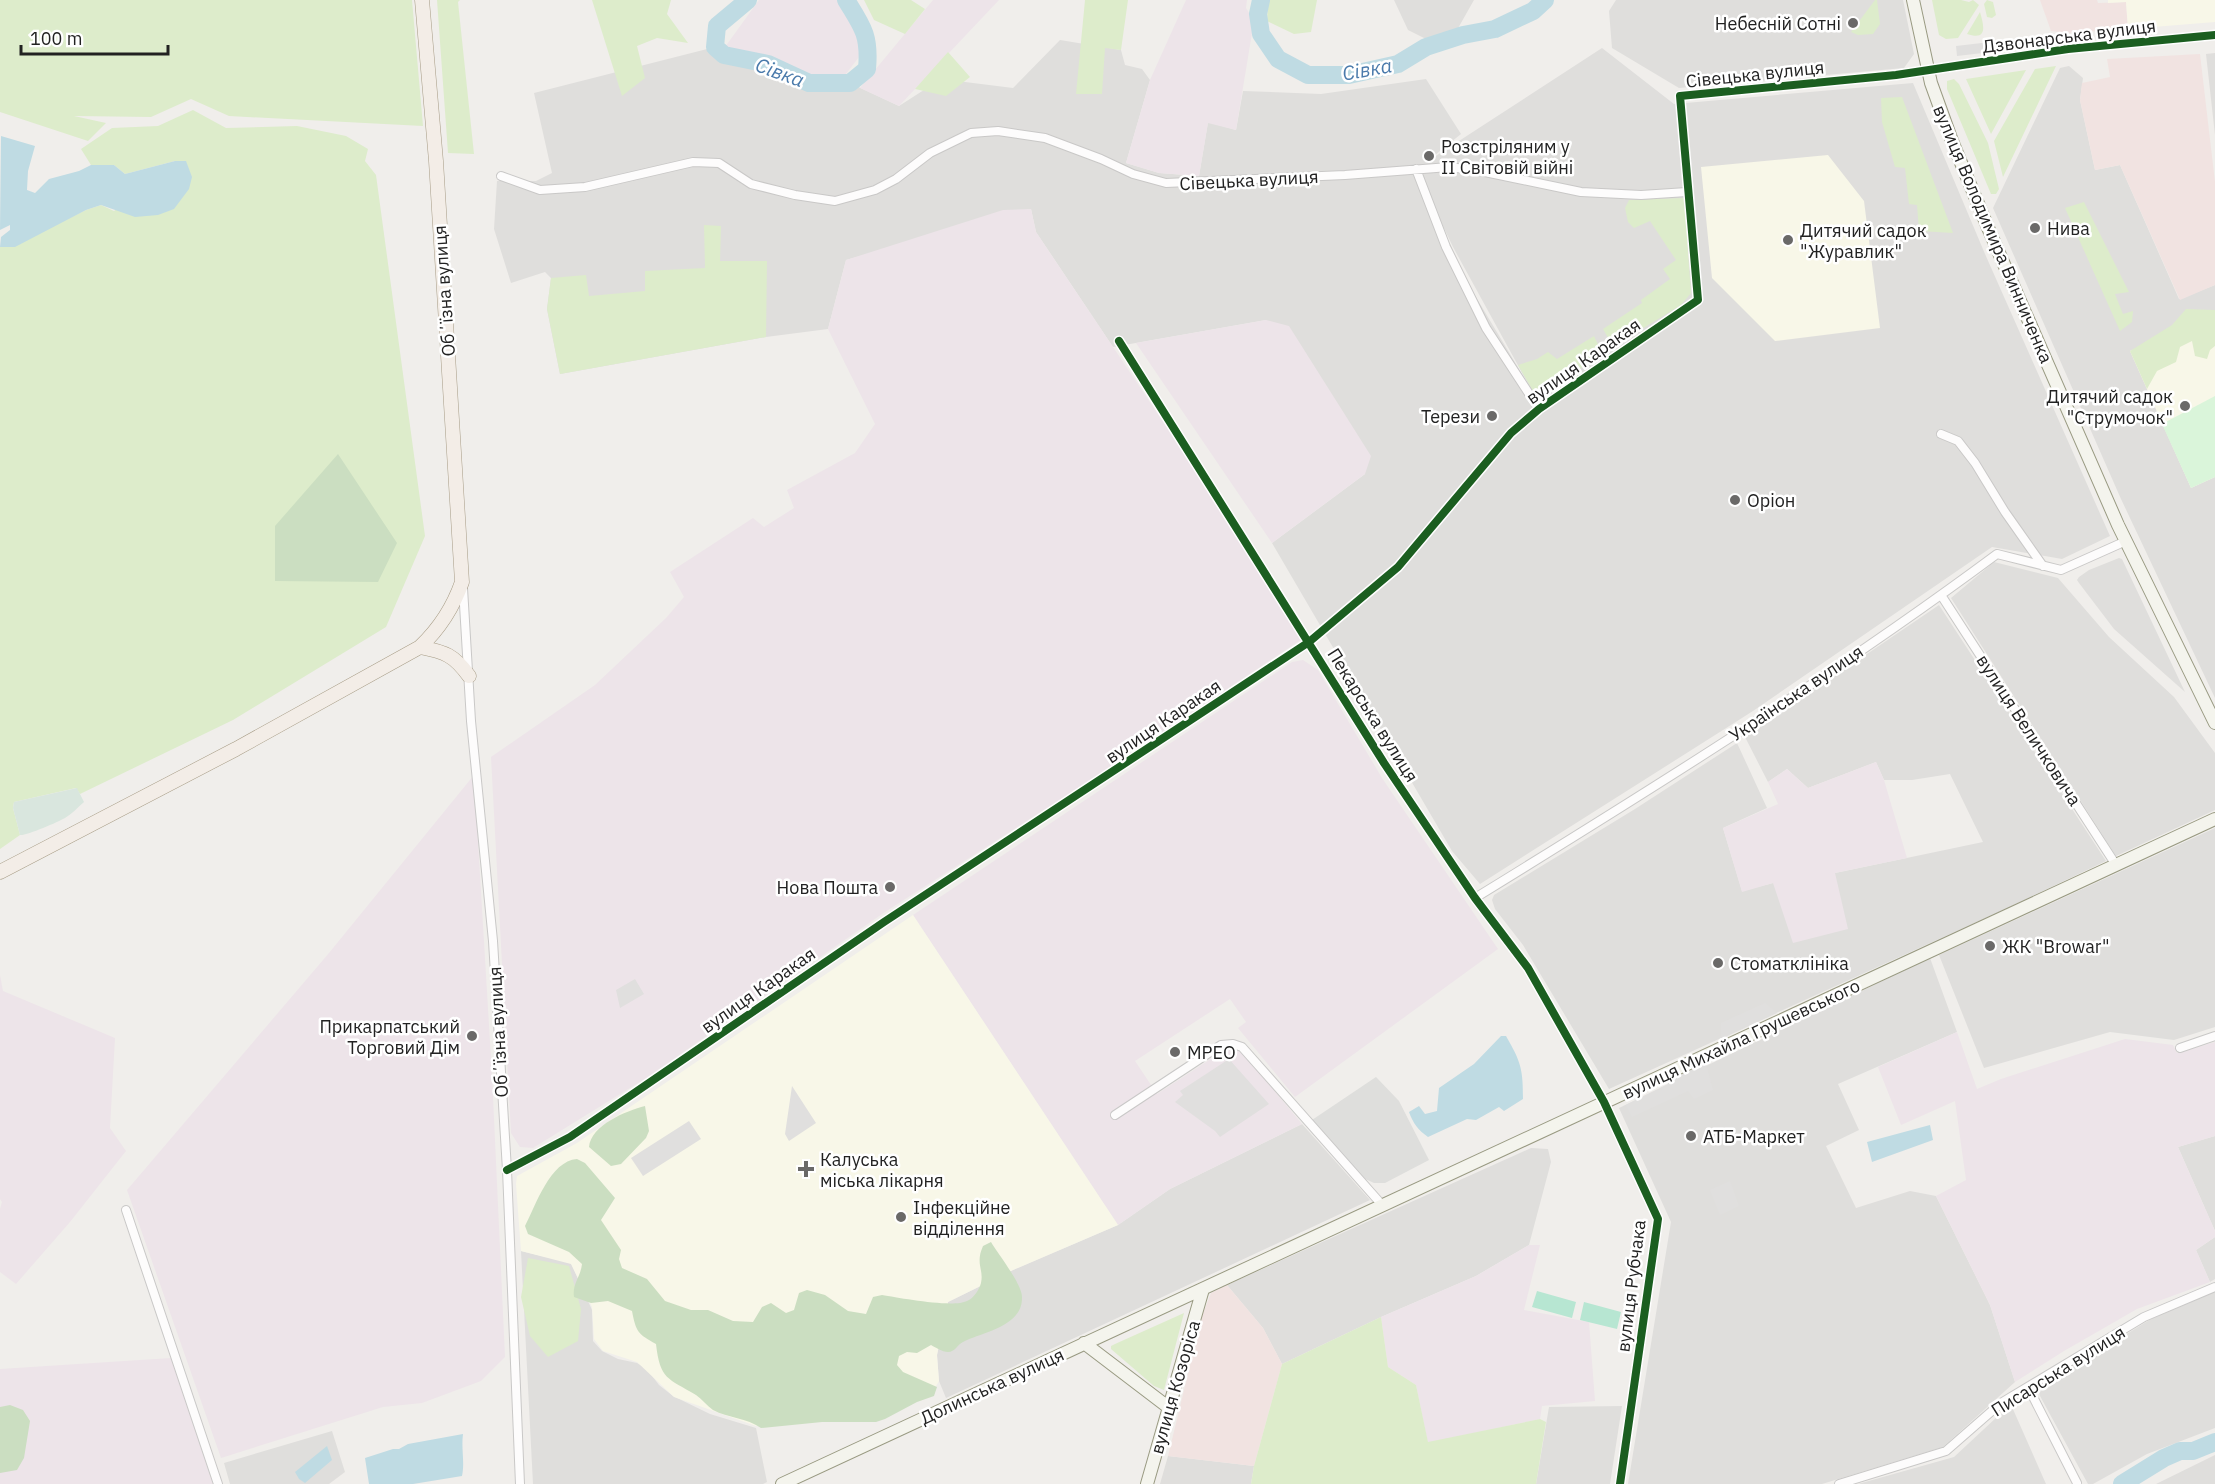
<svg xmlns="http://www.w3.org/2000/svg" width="2215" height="1484" viewBox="0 0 2215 1484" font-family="'IBM Plex Sans',sans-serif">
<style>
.residential{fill:#dfdedc;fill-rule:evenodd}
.commercial{fill:#f1e3e1}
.industrial{fill:#ede4e9}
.education{fill:#f8f7e8}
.religious{fill:#dededc}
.grass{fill:#ddeccb}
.forest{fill:#cbdec1}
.wetland{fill:#d9e6de}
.park{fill:#daf5da}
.pitch{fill:#b7e6d2}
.parking{fill:#e0dfde}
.water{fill:#bfdbe3}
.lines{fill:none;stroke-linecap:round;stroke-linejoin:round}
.river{stroke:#bfdbe3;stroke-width:18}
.minor-casing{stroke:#c9c8c7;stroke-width:10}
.secondary-casing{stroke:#999a82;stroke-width:14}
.primary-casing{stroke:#a79c86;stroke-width:15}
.minor{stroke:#fdfcfc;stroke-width:8}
.secondary{stroke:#f4f4ed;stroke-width:12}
.primary{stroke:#f3ede7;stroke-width:14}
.cycleway-casing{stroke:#fff;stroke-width:11}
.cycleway{stroke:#1b5e20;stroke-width:8}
.poi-dot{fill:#6a6968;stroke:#fff;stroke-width:2}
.labels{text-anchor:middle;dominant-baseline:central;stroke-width:5;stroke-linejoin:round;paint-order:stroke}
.poi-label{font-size:18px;fill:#222;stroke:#fff;text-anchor:start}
.street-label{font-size:18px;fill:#222;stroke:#fff}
.water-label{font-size:20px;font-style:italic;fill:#4a7aab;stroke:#fff}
</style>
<rect width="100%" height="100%" fill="#f0eeeb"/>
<path class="residential" d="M1394,0H1474L1457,30L1426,39L1408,30Z
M1616,0H1903L1914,54L1904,68L1679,88L1612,48L1609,11Z
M1060,40L1121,50L1125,65L1142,69L1150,80L1126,163L1159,173L1199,176L1208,122L1236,130L1243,91L1321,94L1426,79L1461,134L1425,163L1602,48L1674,104L1913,83L1985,254L2110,536L2062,559L1992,547L1753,711L1480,884L1452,851L1272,543L1365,474L1266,320L1113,347L1036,232L1031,209L846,260L828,329L766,337L560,374L547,309L551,278L545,272L511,283L494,229L497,181H536L552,173L534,93L715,47L724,55L768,64L809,83H850L899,106L941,79L1013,88ZM1421,180L1453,247L1531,389L1446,247Z
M2215,53V135L2206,54Z
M2069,66L2083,78L2080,100L2095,170L2120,165L2179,299L2215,285V698L2121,499L1993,208L2060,68Z
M2119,558L2122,559L2185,692L2114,629L2079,583L2077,580L2079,577L2089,570Z
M1994,562L2058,578L2109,637L2174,697L2215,753V810L2116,856L1951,598Z
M1939,605L2106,861L2003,910L1609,1089L1523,945L1495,909L1492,900L1494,895L1635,809L1737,743L1767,808L1723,828L1742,891L1773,883L1835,873L1983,842L1950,774L1912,780H1884L1876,762L1808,788L1787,769L1768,782L1745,737Z
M2215,828V1027L2174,1040L2110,1032L1984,1068L1939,955Z
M1930,958L1957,1032L1838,1084L1859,1130L1826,1146L1856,1208L1910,1191L1936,1196L1990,1305L2015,1382L1943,1447L1822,1484H1628L1671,1222L1619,1108Z
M1302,1124L1370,1200L946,1398L939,1381L937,1355L948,1302L1013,1270L1118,1225L1170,1189Z
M2215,1136V1231L2178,1147Z
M1531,1148L1548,1149L1551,1162L1529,1245L1476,1276L1381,1317L1282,1364L1263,1328L1227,1285Z
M2215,1237V1279L2210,1282L2196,1250Z
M521,1251L571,1263L592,1310L593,1341L602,1351L618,1359L637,1363L647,1369L659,1385L673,1396L710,1414L756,1428L767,1482L763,1484H533Z
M2215,1292V1428L2147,1454L2093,1484H2088L2040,1396L2039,1391L2042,1386L2151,1319Z
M1622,1406L1610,1484H1536L1549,1407Z
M2012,1407L2046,1484H1858L1954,1457L1998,1416Z
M332,1431L345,1472L329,1484H230L224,1463Z
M2215,1455V1484H2156Z
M1168,1456L1254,1466L1251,1484H1160Z"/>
<path class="commercial" d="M2040,0H2097L2098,3L2126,2L2128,29L2069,33L2051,31Z
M2200,54L2215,182V285L2180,300L2120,165L2095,170L2080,100L2082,83L2110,77L2107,59Z
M1227,1285L1263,1328L1282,1364L1254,1466L1168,1456L1202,1316L1211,1293Z"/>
<path class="industrial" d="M759,0H841L860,32L866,48L842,79L812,78L770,60L725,47Z
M933,0H999L899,106L860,88Z
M1186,0H1247L1246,8L1254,21L1236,130L1208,123L1199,176L1159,173L1126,163L1150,80Z
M1031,209L1036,232L1186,456L1302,639L1106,770L885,912L646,1078L533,1148L520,1147L511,1133L491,757L595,685L666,618L684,597L670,572L753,518L764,527L794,508L787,490L855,453L875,424L828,329L846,260L1003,210Z
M1266,320L1289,326L1371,456L1365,474L1272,543L1136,343Z
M1303,660L1318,670L1382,778L1498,949L1295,1097L1238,1028L1246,1022L1230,999L1135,1061L1157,1094L1226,1049H1236L1242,1052L1302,1124L1170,1189L1118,1225L913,915L1292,662Z
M1876,762L1884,780L1907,858L1835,873L1848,929L1793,943L1773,883L1742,892L1723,828L1778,804L1768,782L1787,769L1808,788Z
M474,775L492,1075L505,1357L481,1381L422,1403L383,1407L221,1458L127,1190L329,953Z
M0,975L3,991L115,1038L110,1128L126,1151L70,1222L16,1284L0,1272V1209L2,1202L0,1199Z
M1957,1032L1977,1089L2001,1079L2125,1039L2173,1045L2177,1053L2215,1042V1136L2178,1147L2215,1231V1237L2196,1250L2210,1282L2137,1309L2064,1351L2015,1382L1990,1305L1936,1196L1966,1180L1955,1101L1901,1125L1878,1067Z
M1529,1245H1540L1524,1310L1589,1322L1595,1401L1542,1406L1540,1419L1428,1443L1416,1385L1388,1367L1381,1317L1476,1276Z
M171,1358L213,1484H0V1369Z"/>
<path class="education" d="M2108,0H2215V22L2128,29L2126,2L2108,3Z
M1828,155L1864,201L1880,328L1775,341L1712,278L1701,167Z
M2215,313V477L2191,488L2130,351Z
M913,915L1118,1225L1013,1270L948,1302L937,1355L939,1381L932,1393L799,1424L756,1426L674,1397L637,1362L603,1351L594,1339L592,1307L571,1264L521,1251L516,1184L517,1176L577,1143Z"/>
<path class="religious" d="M1376,1077L1399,1101L1429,1160L1385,1183H1374L1361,1177L1312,1120Z"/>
<path class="grass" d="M0,0H412L423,126L229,116L191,99L151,117L74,116L106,123L88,141L0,112Z
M437,0H460L458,2L474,154L448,153Z
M592,0H671L667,14L688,43L657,38L637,46L645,78L622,96Z
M864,0H911L925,9L905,34L874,20Z
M1085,0H1128L1121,50L1105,48L1102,94H1076Z
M1268,0H1317L1311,32L1294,34L1267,21Z
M1875,0H1877L1880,24L1873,34L1858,35L1851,32Z
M1932,0H1961L1969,2L1973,0L1979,5L1958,38L1946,39L1939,35Z
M1987,0L1993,2L1996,15L1992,18L1987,17L1984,4Z
M1980,12C1984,26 1988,41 1967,34Z
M948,52L970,77L946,96L915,89Z
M2056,66L2003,177L1994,141L2035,69Z
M2026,70L1991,134L1966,79Z
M1954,79L1959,84L1988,143L1999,189L1996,194H1991L1947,89V81Z
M1902,97L1953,233L1919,231L1917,205L1909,204L1905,168L1895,167L1882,122L1881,98Z
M193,110L226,128L297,126L346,136L368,149L365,161L376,175L425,536L386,627L233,720L80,794L76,788L14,802L13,808L20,835L0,849V247H10L86,210L101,205L114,211L185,162L175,161L125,174L114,165H91L81,149L112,128L158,126Z
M1684,198L1691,293L1681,305L1619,343H1611L1603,329L1642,303L1641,300L1670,279L1663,269L1676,260L1650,221L1634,228L1628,222L1625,208L1629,200Z
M2084,202L2129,292L2115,294L2123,314L2133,311L2132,322L2120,331L2065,208Z
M704,225L721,226L720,261H767L766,337L560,374L547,309L551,278L586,275L589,296L645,291V271L705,268Z
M2186,309L2215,310V346L2210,350L2207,359L2195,356L2192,341L2180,347L2176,362L2157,371L2147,389L2130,351L2172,325Z
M1594,336L1602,353L1546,393H1534L1518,365L1537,359L1548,352L1557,359Z
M528,1258L569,1266L581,1309L578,1341L548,1357L530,1336L521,1297Z
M1184,1313L1164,1390L1154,1386L1111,1349V1346L1115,1344Z
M1381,1317L1388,1367L1416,1385L1428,1442L1540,1419L1546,1422L1536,1484H1251L1254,1466L1282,1364Z"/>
<path class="forest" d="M338,454L397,543L378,582L275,581V526Z
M645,1106L649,1131L646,1138L621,1164L611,1166L589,1147C591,1125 626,1111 645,1106Z
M577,1159L585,1163L615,1198L601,1220L621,1250L619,1259L622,1268L647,1279L665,1301L691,1310H708L733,1321L753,1322L762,1307L771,1303L786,1313L794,1310L799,1293L807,1290L825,1295L848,1311L866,1314L873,1297L882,1295C900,1298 953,1308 967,1301C974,1298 979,1290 981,1283C984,1269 975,1264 983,1246L991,1242C998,1254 1023,1285 1022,1298C1022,1327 982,1332 963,1342C957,1345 955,1352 948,1352C942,1352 935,1347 931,1345L917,1353L907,1352L899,1356L897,1365L903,1372L937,1387L934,1396L917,1402L885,1419L876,1422H822L761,1428C747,1418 728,1418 713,1410C707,1406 702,1399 696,1395C668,1378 660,1380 656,1344C638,1334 636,1332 632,1311L608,1301L591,1303L574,1297C572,1284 581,1276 582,1264L569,1252L528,1234L525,1226C536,1205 550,1161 577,1159Z
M10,1405L23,1410L30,1421L24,1458L17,1470L0,1473V1407Z"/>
<path class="wetland" d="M77,788L84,802C78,807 72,814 65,818C58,822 26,836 20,835L13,808L14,802Z"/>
<path class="park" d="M2215,396V477L2191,488L2162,424Z"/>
<path class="pitch" d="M1537,1291L1576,1302L1572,1318L1532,1307Z
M1584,1302L1621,1312L1617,1329L1580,1320Z"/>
<path class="parking" d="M2016,39H2050L2052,45L1957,56L1956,46Z
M635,979L644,994L620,1008L616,990Z
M1765,1003L1777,1013L1721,1039V1023Z
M1229,1059L1269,1104L1220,1137L1215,1131L1175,1102L1183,1095L1180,1091Z
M1705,1060L1713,1090L1694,1099L1688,1091L1632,1117L1626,1105L1668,1084V1078Z
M792,1086L816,1123L789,1141L785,1134Z
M689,1121L701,1139L643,1176L631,1158Z
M1730,1181L1739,1206L1720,1215L1710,1190Z"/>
<path class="water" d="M1,136L35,146L28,171L27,190L35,193L49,179L79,171L91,165H114L125,174L175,161H186L192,177L189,189L174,209L158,215L135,217L101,205L86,210L15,247H0L1,237L10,230V225L0,230Z
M1501,1036H1506C1521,1062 1523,1069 1523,1099L1504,1111L1499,1107L1476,1120L1467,1119L1428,1137C1418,1130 1413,1123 1409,1112L1419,1106L1425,1114L1437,1111L1439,1088L1474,1064Z
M1930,1125L1933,1140L1872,1162L1867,1142Z
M463,1434C461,1449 465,1462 462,1476L413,1484H369L365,1458L393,1449H399L408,1444Z
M327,1446L332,1460L305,1483L299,1479L295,1472Z"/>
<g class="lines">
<path class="river" d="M748,0L717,26L715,47L724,55L768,64L809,83H850L867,69C870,36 863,27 846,0
M1261,0L1258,14L1261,34L1278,59L1308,75H1349L1398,64L1426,47L1463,35L1495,29L1533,11L1545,0
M2122,1484L2164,1458L2180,1451H2193L2215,1442"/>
<g class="minor-casing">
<path id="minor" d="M1416,169L1446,247L1486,328L1539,409
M501,176L540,190L585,187L693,162L719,163L751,184L795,195L835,201L875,190L896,179L930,153L971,133L998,131L1045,138L1101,159L1133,174L1166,183L1345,175L1449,167L1480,171L1581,192L1641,195L1687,192
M1119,341L1384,763L1475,898L1528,968L1604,1102L1658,1219L1620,1484
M1941,434L1958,441L1975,463L2005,512L2043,566
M463,588L471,721L493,941L507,1170L520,1484
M1941,595L2116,865
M1475,898C1652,789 1830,678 1997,554L2061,570L2126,541
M2180,1048L2215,1036
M1115,1115L1221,1045L1233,1044L1242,1047L1383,1206
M507,1170L570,1137L884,922L1309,642L1398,567L1511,433L1539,409L1698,300L1680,96L1896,75L2068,49L2215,35
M126,1210L218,1484
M2028,1387L2077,1483
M1839,1484L1946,1451L2001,1403L2144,1317L2215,1287"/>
</g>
<g class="secondary-casing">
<path id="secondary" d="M1913,0L1931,83L1952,141L1989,230L2118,525L2215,723
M1084,1343L1168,1407
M782,1484L2215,819
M1147,1484L1203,1289"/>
</g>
<g class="primary-casing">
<path id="primary" d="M420,647C445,652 454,655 469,676
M0,872L236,749L420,647C440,628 453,608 462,582L436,161L422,0"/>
</g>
<use href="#minor" class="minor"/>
<use href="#secondary" class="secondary"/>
<use href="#primary" class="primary"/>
<g class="cycleway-casing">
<path id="cycleway" d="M1119,341L1384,763L1475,898L1528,968L1604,1102L1658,1219L1620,1484
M507,1170L570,1137L884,922L1309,642L1398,567L1511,433L1539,409L1698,300L1680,96L1896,75L2068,49L2215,35"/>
</g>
<use href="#cycleway" class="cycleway"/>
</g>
<g class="poi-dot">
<circle cx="1853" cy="23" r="6"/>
<circle cx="1429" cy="156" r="6"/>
<circle cx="2035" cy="228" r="6"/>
<circle cx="1788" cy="240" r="6"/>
<circle cx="2185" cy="406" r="6"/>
<circle cx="1492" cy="416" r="6"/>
<circle cx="1735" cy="500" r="6"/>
<circle cx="890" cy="887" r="6"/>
<circle cx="1990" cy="946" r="6"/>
<circle cx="1718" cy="963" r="6"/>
<circle cx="472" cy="1036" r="6"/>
<circle cx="1175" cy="1052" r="6"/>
<circle cx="1691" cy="1136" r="6"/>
<path d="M803 1160h6v6h6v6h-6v6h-6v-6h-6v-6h6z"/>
<circle cx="901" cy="1217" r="6"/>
</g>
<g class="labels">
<g class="poi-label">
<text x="1841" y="23" text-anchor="end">Небесній Сотні</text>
<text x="1441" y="146">Розстріляним у<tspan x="1441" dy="21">II Світовій війні</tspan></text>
<text x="2047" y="228">Нива</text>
<text x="1800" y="230">Дитячий садок<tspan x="1800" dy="21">"Журавлик"</tspan></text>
<text x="2173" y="396" text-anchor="end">Дитячий садок<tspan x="2173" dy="21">"Струмочок"</tspan></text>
<text x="1480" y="416" text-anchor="end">Терези</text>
<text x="1747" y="500">Оріон</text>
<text x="878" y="887" text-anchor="end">Нова Пошта</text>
<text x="2002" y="946">ЖК "Browar"</text>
<text x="1730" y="963">Стоматклініка</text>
<text x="460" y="1026" text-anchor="end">Прикарпатський<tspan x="460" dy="21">Торговий Дім</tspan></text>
<text x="1187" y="1052">МРЕО</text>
<text x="1703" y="1136">АТБ-Маркет</text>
<text x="820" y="1159">Калуська<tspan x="820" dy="21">міська лікарня</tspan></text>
<text x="913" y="1207">Інфекційне<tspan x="913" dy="21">відділення</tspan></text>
</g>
<g class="street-label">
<text transform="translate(2069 36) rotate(-7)">Дзвонарська вулиця</text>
<text transform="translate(1755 74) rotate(-6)">Сівецька вулиця</text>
<text transform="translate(1249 180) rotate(-3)">Сівецька вулиця</text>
<text transform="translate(1993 234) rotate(67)">вулиця Володимира Винниченка</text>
<text transform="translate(444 291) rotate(-94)">Обʼїзна вулиця</text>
<text transform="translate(1583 361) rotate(-35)">вулиця Каракая</text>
<text transform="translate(1796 693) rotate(-34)">Українська вулиця</text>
<text transform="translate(1373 715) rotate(58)">Пекарська вулиця</text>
<text transform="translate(1163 721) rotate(-34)">вулиця Каракая</text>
<text transform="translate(2029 730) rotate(57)">вулиця Величковича</text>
<text transform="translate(758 990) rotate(-35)">вулиця Каракая</text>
<text transform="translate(498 1032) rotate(-93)">Обʼїзна вулиця</text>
<text transform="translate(1741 1039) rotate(-25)">вулиця Михайла Грушевського</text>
<text transform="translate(1631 1286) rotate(-83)">вулиця Рубчака</text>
<text transform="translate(2058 1371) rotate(-32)">Писарська вулиця</text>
<text transform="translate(992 1386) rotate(-25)">Долинська вулиця</text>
<text transform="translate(1175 1387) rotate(-74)">вулиця Козоріса</text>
</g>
<g class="water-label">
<text transform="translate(1367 69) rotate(-10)">Сівка</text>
<text transform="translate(780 72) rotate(20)">Сівка</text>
</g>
</g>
<path d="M21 45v9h147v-9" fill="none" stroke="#222222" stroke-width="3"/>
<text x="30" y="45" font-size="18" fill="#222222" stroke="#ffffff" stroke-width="4.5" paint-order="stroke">100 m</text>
</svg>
